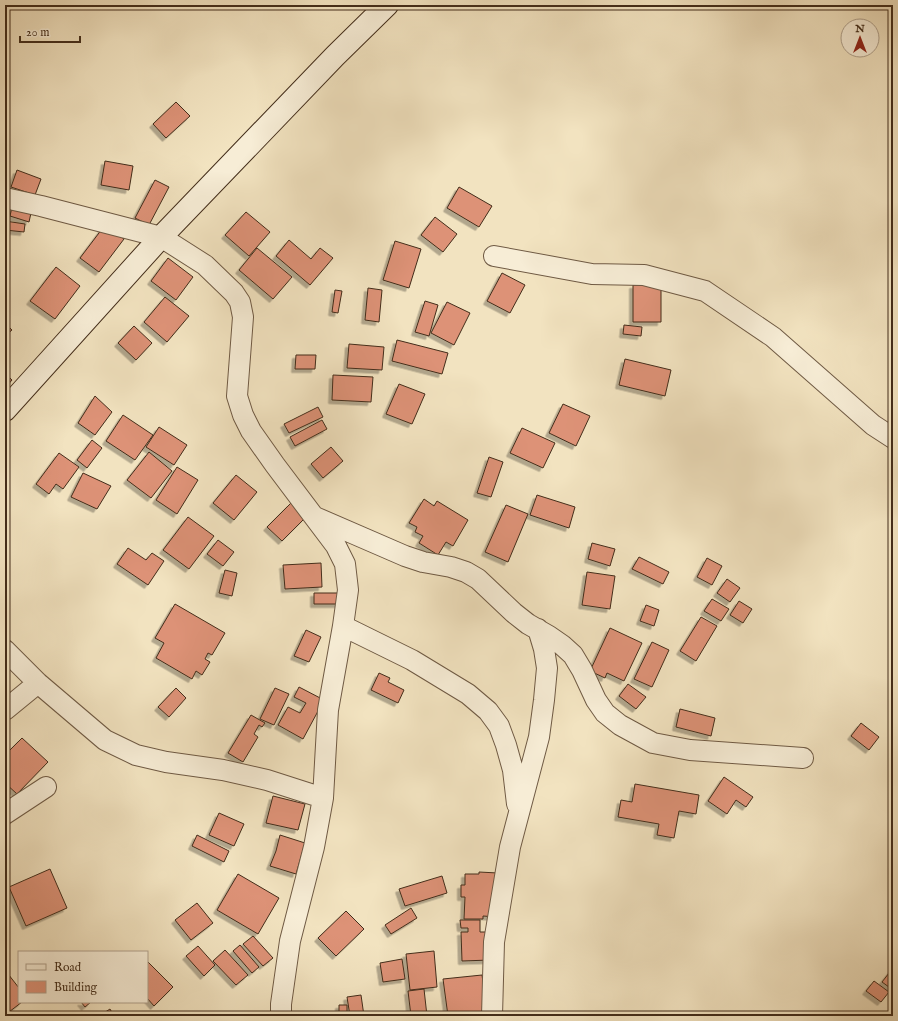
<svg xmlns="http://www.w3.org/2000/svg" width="898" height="1021" viewBox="0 0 898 1021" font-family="'IM FELL English',serif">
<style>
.building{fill:#dd9277;stroke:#432d1a;filter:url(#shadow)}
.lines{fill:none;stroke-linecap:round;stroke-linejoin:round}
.minor-casing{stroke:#6f5a44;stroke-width:22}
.secondary-casing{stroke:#432d1a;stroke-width:24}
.minor{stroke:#f7edd6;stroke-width:20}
.secondary{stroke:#f7edd6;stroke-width:22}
</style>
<defs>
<filter id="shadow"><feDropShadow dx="-3.5" dy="3.5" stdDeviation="0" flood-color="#0004"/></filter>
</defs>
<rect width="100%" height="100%" fill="#f2e3c0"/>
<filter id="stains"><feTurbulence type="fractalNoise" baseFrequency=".005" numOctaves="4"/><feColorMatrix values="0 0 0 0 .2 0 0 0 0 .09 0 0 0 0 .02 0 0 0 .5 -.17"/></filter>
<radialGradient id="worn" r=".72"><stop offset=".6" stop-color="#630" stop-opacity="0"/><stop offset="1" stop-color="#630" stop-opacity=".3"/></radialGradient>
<path class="building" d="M176,102L190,116L166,138L153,124Z
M105,161L133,166L129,190L101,185Z
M17,170L41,179L35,195L11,187Z
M155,180L169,187L149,225L135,218Z
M459,187L492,206L479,227L447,208Z
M12,207L31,213L29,222L10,216Z
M246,212L270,232L249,256L225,235Z
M435,217L457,234L443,252L421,235Z
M5,221L25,224L24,232L5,230Z
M105,225L124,239L99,272L80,258Z
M289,240L311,259L320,248L333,258L310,285L276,256Z
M395,241L421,249L409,288L383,280Z
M257,248L292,277L273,299L239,270Z
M168,258L193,277L176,300L151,281Z
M56,267L80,286L55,319L30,301Z
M502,273L525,285L510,313L487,301Z
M633,285H661V322H633Z
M368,288L382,290L379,322L365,320Z
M335,290L342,291L338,313L332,312Z
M165,297L189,316L167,342L144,322Z
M425,301L438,305L429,336L415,332Z
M447,302L470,313L454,345L431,333Z
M5,323L12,330L5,336Z
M624,325L642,327L641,336L623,334Z
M134,326L152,343L136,360L118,343Z
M397,340L448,353L442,374L392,361Z
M349,344L384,347L382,370L347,368Z
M296,355H316L315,369H295Z
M625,359L671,370L665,396L619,385Z
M5,373L12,380L5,388Z
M333,375L373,377L371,402L332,400Z
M399,384L425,394L412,424L386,414Z
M95,396L112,412L95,435L78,423Z
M563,404L590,416L576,446L549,433Z
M318,407L323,417L289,433L284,424Z
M123,415L153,435L135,460L106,441Z
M322,420L327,429L295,446L290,437Z
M159,427L187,445L174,465L146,447Z
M522,428L555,443L543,468L510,453Z
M92,440L102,448L87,468L77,460Z
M331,447L343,461L323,478L311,464Z
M149,452L172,471L151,498L127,480Z
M59,453L79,467L63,489L56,484L49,494L36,484Z
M489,457L503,462L491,497L477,493Z
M177,467L198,480L177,514L156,500Z
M83,473L111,486L97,509L71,497Z
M236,475L257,492L234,520L213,503Z
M537,495L575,507L569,528L530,515Z
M424,499L434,506L437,501L468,520L453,546L446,542L438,555L419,543L423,536L415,532L417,527L409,523Z
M291,503L305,518L282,541L267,527Z
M506,505L528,514L508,562L485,552Z
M188,517L214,536L189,569L163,550Z
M218,540L234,552L223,566L207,554Z
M592,543L615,549L610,566L588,559Z
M128,548L146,560L152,553L164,561L148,585L117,564Z
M639,557L669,572L663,584L632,569Z
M707,558L722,566L712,585L697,577Z
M321,563L322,587L285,589L283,565Z
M225,570L237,573L232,596L219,593Z
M587,572L615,576L610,609L582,605Z
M727,579L740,588L730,602L717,593Z
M314,593H340V604H314Z
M712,599L729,609L721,621L704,611Z
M739,601L752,609L743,623L730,615Z
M175,604L225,633L212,655L208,653L205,659L210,662L202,675L196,671L192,679L156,658L164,643L155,638Z
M646,605L659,610L654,626L640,621Z
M701,617L717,626L696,661L680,651Z
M610,628L642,643L624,681L607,673L605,678L590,671Z
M306,630L321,637L309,662L294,656Z
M652,642L669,650L652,687L634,679Z
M379,673L390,678L388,682L404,690L398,703L371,690Z
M628,684L646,697L636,709L619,696Z
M299,687L324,700L303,739L278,725L288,707L300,713L306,703L294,697Z
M176,688L186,698L169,717L158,707Z
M275,688L289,694L274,725L260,719Z
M680,709L715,718L711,736L676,727Z
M251,715L265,723L262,727L259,725L254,734L258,737L243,762L228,753Z
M861,723L879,737L869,750L851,736Z
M22,738L48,762L17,794L5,783V755Z
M724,777L753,797L746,807L736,800L727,814L708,801Z
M635,784L699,795L696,814L679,811L674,838L657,835L659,824L618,817L621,800L632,802Z
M273,796L305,804L298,830L266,823Z
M219,813L244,824L234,846L209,835Z
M197,835L229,851L224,862L192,846Z
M280,835L305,843L296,874L270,866L276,851Z
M50,869L67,908L26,926L9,887Z
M479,872L498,873L497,917L483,916V919H464L465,897H461V885H465V874H479Z
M238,874L279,898L258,934L217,910Z
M442,876L447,893L405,906L399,889Z
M197,903L213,923L191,940L175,920Z
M411,908L417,918L391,934L385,925Z
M346,911L364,929L336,956L318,938Z
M460,920H480V932H489L490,960L462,961L461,932H468V928H461Z
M253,936L273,958L263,966L243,944Z
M240,945L259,967L252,973L233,951Z
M198,946L215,965L204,976L186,956Z
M225,950L248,975L236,985L213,961Z
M434,951L437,987L410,990L406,954Z
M402,959L405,979L383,982L380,963Z
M148,962L173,987L154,1006L147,998V963Z
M893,968V990L882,982Z
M5,970L19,988V1002H22L5,1015Z
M482,975L487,1012L448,1016L443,979Z
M874,981L889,992L881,1002L866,991Z
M424,989L427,1016H411L408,991Z
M361,995L364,1016H350L347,997Z
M81,1002H91L85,1007Z
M339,1005H347V1016H339Z
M110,1009L114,1016H99Z"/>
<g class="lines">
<g class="minor-casing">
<path id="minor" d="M5,198L41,206L161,237L205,265L234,293L240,302L243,317L237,396L243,415L251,431L275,465L336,546L345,564L348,590L343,626L328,710L323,798L314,847L290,941L281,1004V1016
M494,256L592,274L644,275L705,291L773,337L873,425L893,438
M315,517L405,556L423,562L451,567L466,572L478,579L514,613L528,624L549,636L562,645L573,655L582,670L596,700L605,713L620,725L653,743L690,750L803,758
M343,626L412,660L468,694L488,711L499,726L506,745L513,770L517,804
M5,650L38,683L105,740L136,755L166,762L223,770L267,780L323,798
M5,710L38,683
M5,814L46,787
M492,1016L494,942L510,847L539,737L544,700L547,668L544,649L538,629"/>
</g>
<g class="secondary-casing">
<path id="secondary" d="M5,410L161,237L335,56L387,5"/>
</g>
<use href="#minor" class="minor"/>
<use href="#secondary" class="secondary"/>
</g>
<rect width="898" height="1021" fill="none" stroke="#f2e3c0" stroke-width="20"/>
<rect x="6" y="6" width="886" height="1009" fill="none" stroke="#432d1a" stroke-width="2"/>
<rect x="10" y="10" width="878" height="1001" fill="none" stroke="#432d1a"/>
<rect x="18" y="951" width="130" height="52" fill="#f7edd6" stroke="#afa08b"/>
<rect x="26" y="964" width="20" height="6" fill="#f7edd6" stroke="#afa08b"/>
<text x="54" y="971" font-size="12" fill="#432d1a">Road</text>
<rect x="26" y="981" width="20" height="12" fill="#dd9277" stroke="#afa08b"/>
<text x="54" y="991" font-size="12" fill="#432d1a">Building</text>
<g transform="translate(860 38)"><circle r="19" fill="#f7edd6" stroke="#afa08b"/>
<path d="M0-3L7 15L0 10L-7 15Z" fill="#8f2418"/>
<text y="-6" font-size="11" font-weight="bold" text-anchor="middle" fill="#432d1a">N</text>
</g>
<path d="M20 36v6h60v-6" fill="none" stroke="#432d1a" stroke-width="2"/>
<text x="26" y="36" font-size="12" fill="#432d1a" stroke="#f7edd6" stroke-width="3" paint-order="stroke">20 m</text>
<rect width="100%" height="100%" filter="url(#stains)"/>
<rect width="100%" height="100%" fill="url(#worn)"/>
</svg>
